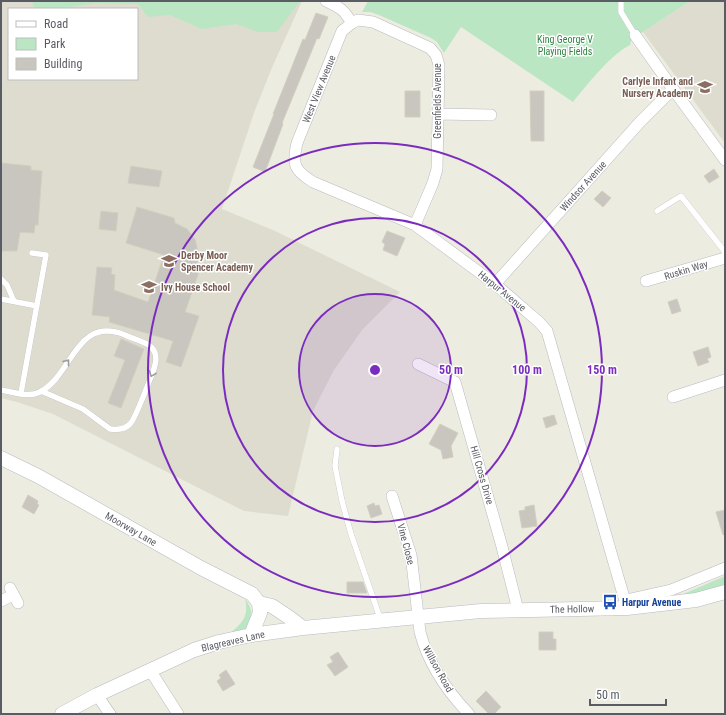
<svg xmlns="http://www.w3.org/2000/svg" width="726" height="715" viewBox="0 0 726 715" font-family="'Roboto Condensed',sans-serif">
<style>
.education{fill:#dddccf;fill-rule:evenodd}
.green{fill:#bbe6c3}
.building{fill:#c8c6be;stroke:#d2cfbf}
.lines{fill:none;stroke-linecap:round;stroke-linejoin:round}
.service-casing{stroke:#b9bac0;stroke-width:6}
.minor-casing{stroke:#b9bac0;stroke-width:12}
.tertiary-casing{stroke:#b9bac0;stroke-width:15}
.service{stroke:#fff;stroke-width:5.5}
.minor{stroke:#fff;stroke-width:11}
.tertiary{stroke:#fff;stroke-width:14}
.oneway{stroke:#9b9da1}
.ring{fill:none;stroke:#7b2cbf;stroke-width:2}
.labels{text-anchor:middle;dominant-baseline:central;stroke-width:3;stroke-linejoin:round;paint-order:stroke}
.park-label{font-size:10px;fill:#308342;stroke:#fff}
.education-label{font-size:10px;font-weight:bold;fill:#785e54;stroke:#fff;text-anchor:start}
.street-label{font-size:10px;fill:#595c62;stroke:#fff}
.transit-label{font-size:10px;font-weight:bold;fill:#164399;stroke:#fff;text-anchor:start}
.centre{fill:#7b2cbf;stroke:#fff;stroke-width:2}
.ring-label{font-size:12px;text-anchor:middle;font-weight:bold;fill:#7b2cbf;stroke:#fff;stroke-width:3;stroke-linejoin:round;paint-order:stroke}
</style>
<rect width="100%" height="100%" fill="#edece0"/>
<path class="education" d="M1,1H302L271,70L255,110L222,209L275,231L400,292L362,330L334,370L313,411L288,516L244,511L53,414L17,402L1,398ZM9,9H137V79H9Z
M690,1H725V143L643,32Z"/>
<path class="green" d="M32,1H300L277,32H258L236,24L202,29L170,15L148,17L138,4L96,3L56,9H35Z
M368,1H690L643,32L632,38L630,45C609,56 588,84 573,102L461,27L444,53L437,42L431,38L379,15L370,12H362Z
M725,576V588L700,595L679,596Z
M245,599C254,610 253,619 246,631L225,637C239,626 250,619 245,599Z"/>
<path class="building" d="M316,13L328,17L319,39L317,38L282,123L283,124L265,172L253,167L274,114H273L303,39L305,40Z
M405,91H420V117H405Z
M530,91H544V141H531Z
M1,163L31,166V170L42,171L38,225H35L34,233L20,232L17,251H1Z
M131,166L162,171L159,187L128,183Z
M714,169L719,177L709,183L704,176Z
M602,191L611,198L603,207L594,199Z
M137,207L174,218L175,223L187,229L195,239L198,252L197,264L201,266L185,312L199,316L181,367L166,362L173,341L109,322L110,317L92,315L97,267L112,268L111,274L115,275L114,290L148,302L164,255L126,243Z
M101,211L118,213L116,231L99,229Z
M387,231L405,238L397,256L383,250L385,244L382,242Z
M677,299L681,311L672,314L668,302Z
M121,339L144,349L121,408L108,403L125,360L114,356Z
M708,347L711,357L707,359L709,362L698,366L693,352Z
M554,415L557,424L546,428L543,418Z
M440,424L458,433L451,446L453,457L443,459L441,450L429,444Z
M28,495L38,501L37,504L39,505L34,514L22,507Z
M374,503L375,506L379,505L382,514L371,518L367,506Z
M534,505L537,526L522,528L519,511L525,510V507Z
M725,510V534L723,535L716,512Z
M347,582H363L367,593H347Z
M539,632H553V639H556V650H539Z
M338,652L348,667L335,676L327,665L333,662L330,657Z
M226,670L235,684L223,691L217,681L221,678L219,675Z
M486,691L501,707L494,714H489L476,701Z"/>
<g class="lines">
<g class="service-casing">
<path id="service" d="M621,1V12L635,35
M657,211L681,196L725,252
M1,279L7,285L14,301
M1,299L37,306
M1,390C13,392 28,398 40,392C73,375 76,315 125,335C133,339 143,341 150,346C160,354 155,367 151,377C147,386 136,418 130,424C125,429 117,430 110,429L83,409L41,391
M21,393L46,255L32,253
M337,449L335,466L342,501L351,534L381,621"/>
</g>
<g class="minor-casing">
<path id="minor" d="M326,1C341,8 343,9 352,23L358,20L373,22L430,48L436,55L439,65L437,169L433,183L415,225
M352,23L342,31L297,143C292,165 294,170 313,182L415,225L495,284L539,322L547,331L627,608
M635,35L673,89L725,160
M438,114L491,115
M646,281L725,258
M495,284L640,122L673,89
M418,364L455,382L501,543L518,610
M673,397L725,380
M392,496L411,555L420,632C428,663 447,691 469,714
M10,588L18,603
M626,600L671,590L725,568
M1,601L13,595
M150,670L178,714
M97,695L110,714"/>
</g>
<g class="tertiary-casing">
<path id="tertiary" d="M1,458L38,476L201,568L252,594L259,603L272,606L290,618L303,628
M251,635L260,613L259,603
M62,714L97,695L194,650L219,642L251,635L303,628L481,611L627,608L696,600L725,592"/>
</g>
<use href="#service" class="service"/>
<use href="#minor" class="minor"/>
<use href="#tertiary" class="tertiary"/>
</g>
<defs><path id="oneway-chevron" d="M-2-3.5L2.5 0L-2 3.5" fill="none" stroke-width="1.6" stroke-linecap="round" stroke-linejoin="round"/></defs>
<g class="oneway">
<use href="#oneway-chevron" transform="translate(67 362) rotate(-52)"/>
<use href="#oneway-chevron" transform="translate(152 374) rotate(112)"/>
</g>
<circle cx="375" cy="370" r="76" fill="#7b2cbf" fill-opacity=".12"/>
<g class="ring">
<circle cx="375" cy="370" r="76"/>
<circle cx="375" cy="370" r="152"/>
<circle cx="375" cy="370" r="227"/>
</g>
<defs>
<g id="school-bare" transform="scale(1.2)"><path d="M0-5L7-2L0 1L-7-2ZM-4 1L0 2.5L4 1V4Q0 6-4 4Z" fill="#8d6e63" stroke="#fff" stroke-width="2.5" paint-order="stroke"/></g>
<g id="bus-bare" transform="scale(1.2)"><path d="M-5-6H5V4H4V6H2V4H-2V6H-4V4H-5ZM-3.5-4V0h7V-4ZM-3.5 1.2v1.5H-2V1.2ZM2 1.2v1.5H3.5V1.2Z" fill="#1a4fb4" stroke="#fff" stroke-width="2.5" paint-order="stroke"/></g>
</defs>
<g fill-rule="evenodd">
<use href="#school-bare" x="705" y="87"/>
<use href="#school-bare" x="169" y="261"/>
<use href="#school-bare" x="149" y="287"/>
<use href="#bus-bare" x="610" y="602"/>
</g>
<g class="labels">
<g class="park-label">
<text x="565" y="39">King George V<tspan x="565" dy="12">Playing Fields</tspan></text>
</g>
<g class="education-label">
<text x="693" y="81" text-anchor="end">Carlyle Infant and<tspan x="693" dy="12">Nursery Academy</tspan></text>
<text x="181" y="255">Derby Moor<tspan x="181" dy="12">Spencer Academy</tspan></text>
<text x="161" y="287">Ivy House School</text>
</g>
<g class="street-label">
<text transform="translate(319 89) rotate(-68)">West View Avenue</text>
<text transform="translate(437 101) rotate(-90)">Greenfields Avenue</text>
<text transform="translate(583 186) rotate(-48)">Windsor Avenue</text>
<text transform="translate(686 270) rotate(-17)">Ruskin Way</text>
<text transform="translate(502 291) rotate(39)">Harpur Avenue</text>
<text transform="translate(482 475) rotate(74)">Hill Cross Drive</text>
<text transform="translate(131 529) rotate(30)">Moorway Lane</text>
<text transform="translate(406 544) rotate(75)">Vine Close</text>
<text transform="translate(572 609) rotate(-1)">The Hollow</text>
<text transform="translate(233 641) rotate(-13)">Blagreaves Lane</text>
<text transform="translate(438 669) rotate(61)">Willson Road</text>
</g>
<g class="transit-label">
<text x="622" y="602">Harpur Avenue</text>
</g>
</g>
<circle cx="375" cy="370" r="6" class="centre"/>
<g class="ring-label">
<text x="451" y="374">50 m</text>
<text x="527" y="374">100 m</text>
<text x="602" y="374">150 m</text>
</g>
<rect width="726" height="715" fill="none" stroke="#595c62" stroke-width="4"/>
<rect x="8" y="8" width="130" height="72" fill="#ffffff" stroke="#bdbec0"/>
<rect x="16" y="21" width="20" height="6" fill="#ffffff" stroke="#bdbec0"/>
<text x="44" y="28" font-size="12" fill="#595c62">Road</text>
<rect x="16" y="38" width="20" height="12" fill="#bbe6c3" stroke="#bdbec0"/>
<text x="44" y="48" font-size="12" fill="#595c62">Park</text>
<rect x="16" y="58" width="20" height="12" fill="#c8c6be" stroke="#bdbec0"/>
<text x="44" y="68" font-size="12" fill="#595c62">Building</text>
<path d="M590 699v6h76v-6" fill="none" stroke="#595c62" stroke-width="2"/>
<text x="596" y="699" font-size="12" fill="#595c62" stroke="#ffffff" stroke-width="3" paint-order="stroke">50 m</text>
</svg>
